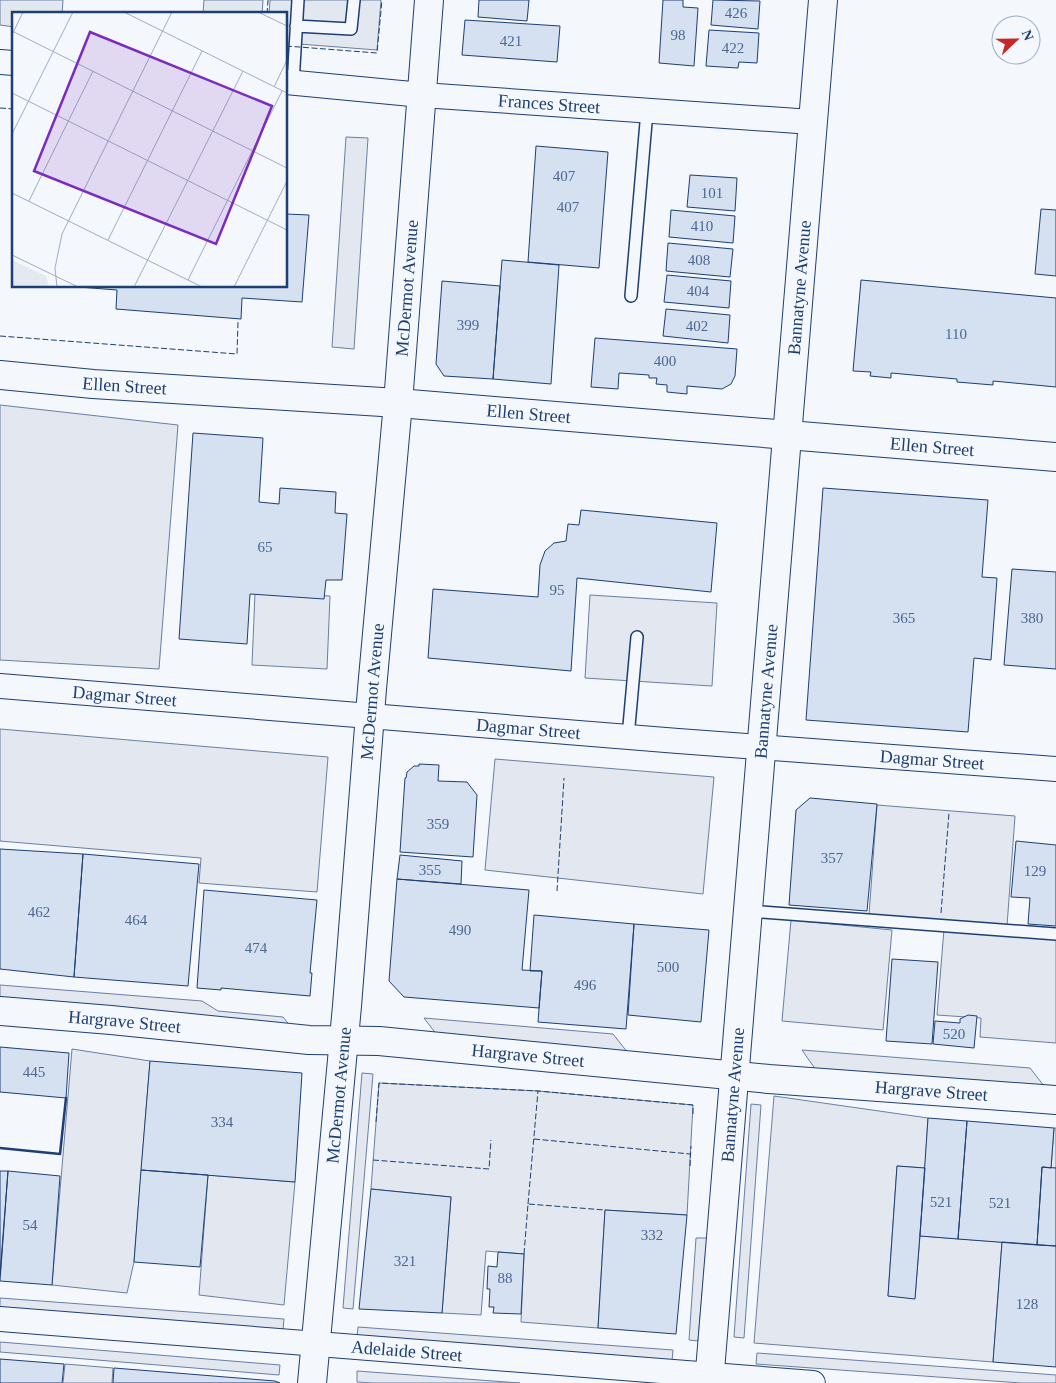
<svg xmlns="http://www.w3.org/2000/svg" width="1056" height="1383" viewBox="0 0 1056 1383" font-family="Georgia,serif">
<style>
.parking{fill:#e3e8f0;stroke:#687fa3}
.building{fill:#d5e0f0;stroke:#1d3f73}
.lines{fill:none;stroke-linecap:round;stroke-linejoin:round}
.lane-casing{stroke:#1d3f73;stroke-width:14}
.street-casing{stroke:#1d3f73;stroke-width:26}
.secondary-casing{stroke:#1d3f73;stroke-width:30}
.lane{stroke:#f4f7fb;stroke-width:11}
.street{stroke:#f4f7fb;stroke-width:24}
.secondary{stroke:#f4f7fb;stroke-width:28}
.fence{stroke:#1d3f73;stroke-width:1;stroke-dasharray:6 2.5;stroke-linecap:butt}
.wall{stroke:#1d3f73;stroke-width:2.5}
.labels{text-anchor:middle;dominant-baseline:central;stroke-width:4;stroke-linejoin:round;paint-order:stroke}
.number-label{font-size:15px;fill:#4b6792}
.street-label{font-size:18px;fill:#1d3f73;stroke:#f4f7fb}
.inset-road{fill:none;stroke:#9eadc5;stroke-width:1}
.view{fill:#7b2cbf;fill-opacity:0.15;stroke:#7b2cbf;stroke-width:2.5}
.inset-edge{fill:none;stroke:#1d3f73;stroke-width:2.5}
</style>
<rect width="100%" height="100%" fill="#f4f7fb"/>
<path class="parking" d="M0,0H63L62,14H14V27L0,25Z
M204,0H263L262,14H203Z
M270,0H381L377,50L286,43V14H269Z
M346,137L368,138L354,349L332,347Z
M0,405L178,425L159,669L0,660Z
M255,593L330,596L327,669L252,665Z
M590,595L717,603L712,686L585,678Z
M0,729L328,757L317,892L199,883L201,858L0,841Z
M495,759L714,777L703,894L485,870Z
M877,805L1015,816L1007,926L869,915Z
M791,920L892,930L883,1030L782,1021Z
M944,929L1056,939V1043L980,1037L981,1018L937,1015Z
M0,985L202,1001L218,1011L283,1017L295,1032L0,1008Z
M424,1018L613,1034L632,1058L440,1039Z
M72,1049L150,1061L134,1262L127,1293L52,1285Z
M802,1050L1030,1068L1048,1091L818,1073Z
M362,1073L373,1074L353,1309L343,1308Z
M379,1083L538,1091L693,1105L687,1215L605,1210L598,1328L521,1322L524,1254L486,1251L481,1315L442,1313L451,1197L371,1189Z
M774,1096L928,1118L925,1168L897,1166L888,1296L915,1298L920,1236L1002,1242L993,1362L754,1343Z
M751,1104L761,1105L744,1338L734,1337Z
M1054,1128H1056V1168H1051Z
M208,1175L295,1182L284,1305L199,1295Z
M696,1238H707L698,1341L689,1340Z
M0,1298L284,1319L283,1330L0,1308Z
M358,1327L673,1350L672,1361L357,1338Z
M0,1342L280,1365L279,1375L0,1352Z
M757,1353L1056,1375V1383H1021L756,1364Z
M65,1364L113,1368L112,1383H63Z
M357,1371L520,1383H373L357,1382Z"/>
<path class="building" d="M479,0H529L527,21L478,17Z
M663,0H683V7L698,8L694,66L659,63Z
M713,0L760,1L758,29L711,25Z
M465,20L560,26L557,62L462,55Z
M709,30L759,33L757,63L739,62L738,68L706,66Z
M536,146L608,152L599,268L528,262Z
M690,175L737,178L735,211L687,207Z
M1041,209L1056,210V276L1035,274Z
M671,210L735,216L733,243L669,237Z
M286,214L309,215L302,302L242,298L241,319L116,309L117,290L66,286H286Z
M668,243L733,249L730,277L666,271Z
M502,260L559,265L551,384L493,379Z
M667,275L731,281L729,308L664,302Z
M861,280L1056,298V387L993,381V385L957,382V379L891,373V378L870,376L871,372L853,371Z
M442,281L500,286L493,379L444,376L436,364Z
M666,309L730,315L728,343L663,336Z
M595,338L737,349L735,376L731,384L722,389L687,386V394L667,392V385L656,384L657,378H649V375L619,373L618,389L591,387Z
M193,433L263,438L259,502L279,504L280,488L336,492L335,513L347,514L342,580H326L324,599L250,594L247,644L179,639Z
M823,488L988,500L982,577L997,578L991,660L974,658L968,732L806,720Z
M581,510L717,523L711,592L577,578L571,671L428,658L433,589L538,597L540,565L545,551L554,543L566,541L568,524L579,525Z
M1012,569L1056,572V669L1004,665Z
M419,764L439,765L438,781L467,782L477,795L473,857L400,852L405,778H406L407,772L414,766H419Z
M810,798L877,804L867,911L789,905L796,810Z
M1016,841L1056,845V926L1028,924L1030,898L1011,897Z
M0,849L83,854L74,977L0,969Z
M83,854L199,864L188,986L74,977Z
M400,855L462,861L461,884L397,879Z
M397,879L529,890L522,970L542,971L539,1008L404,997L389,981Z
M204,890L317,900L310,973H312L310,996L221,988V990L197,988Z
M534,915L634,924L626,1029L538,1022L542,971H530Z
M634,924L709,930L701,1022L628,1015Z
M892,959L938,962L932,1044L886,1041Z
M968,1015L977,1016L974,1048L933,1044L935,1021L960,1023V1019Z
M0,1047L69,1053L66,1098L0,1092Z
M150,1061L302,1073L295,1182L141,1170Z
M928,1118L967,1121L958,1239L920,1236Z
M967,1121L1054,1128L1051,1168L1042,1167L1037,1245L958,1239Z
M897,1166L925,1168L915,1299L888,1296Z
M1042,1167L1056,1168V1246L1037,1245Z
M141,1170L208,1175L200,1267L134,1262Z
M0,1171H8L0,1275Z
M8,1171L60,1176L52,1285L0,1281Z
M371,1189L451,1197L442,1313L359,1309Z
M605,1210L687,1215L676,1334L598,1328Z
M1002,1242L1056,1246V1367L993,1362Z
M498,1252L524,1254L521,1314L493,1313L494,1307H489L490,1289H487L488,1266L497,1267Z
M0,1359L64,1364L62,1383H0Z
M114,1368L275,1381L280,1383H113Z"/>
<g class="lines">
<g class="lane-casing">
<path id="lane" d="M296,26L351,29L354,0
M293,83L298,0
M631,296L647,111
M628,737L637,637
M748,911L1056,934"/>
</g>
<g class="street-casing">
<g id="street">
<path d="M0,62L14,63"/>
<path id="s1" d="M286,82L422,95L812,122"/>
<path id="s2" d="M0,686L678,741L1056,769"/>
<path id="s3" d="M0,1319L813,1383"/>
</g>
</g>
<g class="secondary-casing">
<g id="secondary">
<path id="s4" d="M0,375L93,384L398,403L1056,457"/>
<path id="s5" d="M0,1011L111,1020L309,1040L379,1041L769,1079L1056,1100"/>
<path id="s6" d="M312,1383L347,1006L372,689L398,403L429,0"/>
<path id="s7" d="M709,1383L823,0"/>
</g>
</g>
<use href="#lane" class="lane"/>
<use href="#street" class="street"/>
<use href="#secondary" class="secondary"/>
<path class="fence" d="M267,14L268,0
M286,46L377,53L382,0
M0,108L14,109
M0,336L237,354L238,322
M557,891L564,778
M941,913L949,813
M376,1122L379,1083L538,1091
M534,1139L690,1154
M373,1160L489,1169L491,1140
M690,1166L691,1146
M528,1204L538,1091L693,1105V1115
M524,1254L528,1204L605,1210"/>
<path class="wall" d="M0,1148L60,1154L66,1098"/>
</g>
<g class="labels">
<g class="number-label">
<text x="736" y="13">426</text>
<text x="678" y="35">98</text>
<text x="511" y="41">421</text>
<text x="733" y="48">422</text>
<text x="564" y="176">407</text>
<text x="712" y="193">101</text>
<text x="568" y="207">407</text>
<text x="702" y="226">410</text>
<text x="699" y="260">408</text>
<text x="698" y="291">404</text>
<text x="468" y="325">399</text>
<text x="697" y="326">402</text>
<text x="956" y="334">110</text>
<text x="665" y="361">400</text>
<text x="265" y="547">65</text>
<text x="557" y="590">95</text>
<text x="904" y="618">365</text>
<text x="1032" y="618">380</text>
<text x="438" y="824">359</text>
<text x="832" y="858">357</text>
<text x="430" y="870">355</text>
<text x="1035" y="871">129</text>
<text x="39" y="912">462</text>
<text x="136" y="920">464</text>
<text x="460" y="930">490</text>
<text x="256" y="948">474</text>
<text x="668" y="967">500</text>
<text x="585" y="985">496</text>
<text x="954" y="1034">520</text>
<text x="34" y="1072">445</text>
<text x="222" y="1122">334</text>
<text x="941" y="1202">521</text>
<text x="1000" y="1203">521</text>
<text x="30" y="1225">54</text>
<text x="652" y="1235">332</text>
<text x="405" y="1261">321</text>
<text x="505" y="1278">88</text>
<text x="1027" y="1304">128</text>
</g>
<g class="street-label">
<text stroke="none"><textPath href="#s1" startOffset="264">Frances Street</textPath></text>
<text stroke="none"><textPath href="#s6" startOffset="1099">McDermot Avenue</textPath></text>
<text stroke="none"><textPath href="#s7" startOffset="1099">Bannatyne Avenue</textPath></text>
<text stroke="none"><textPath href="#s4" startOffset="125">Ellen Street</textPath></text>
<text stroke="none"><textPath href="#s4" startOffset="530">Ellen Street</textPath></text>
<text stroke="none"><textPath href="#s4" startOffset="935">Ellen Street</textPath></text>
<text stroke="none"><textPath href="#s7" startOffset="694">Bannatyne Avenue</textPath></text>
<text stroke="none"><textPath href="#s6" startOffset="694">McDermot Avenue</textPath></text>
<text stroke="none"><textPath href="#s2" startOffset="125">Dagmar Street</textPath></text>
<text stroke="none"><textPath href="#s2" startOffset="530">Dagmar Street</textPath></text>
<text stroke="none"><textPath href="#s2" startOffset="935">Dagmar Street</textPath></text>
<text stroke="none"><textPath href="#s5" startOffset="125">Hargrave Street</textPath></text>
<text stroke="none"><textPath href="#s5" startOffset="530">Hargrave Street</textPath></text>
<text stroke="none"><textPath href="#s5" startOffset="935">Hargrave Street</textPath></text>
<text stroke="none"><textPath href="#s6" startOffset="289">McDermot Avenue</textPath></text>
<text stroke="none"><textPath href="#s7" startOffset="289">Bannatyne Avenue</textPath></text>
<text stroke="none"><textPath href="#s3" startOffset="408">Adelaide Street</textPath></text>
</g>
</g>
<g transform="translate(12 12)">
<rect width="275" height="275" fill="#f4f7fb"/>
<path d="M0,248L34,264L37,275H0Z" fill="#e3e9f0"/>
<path class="inset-road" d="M112,0L275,81M246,0L275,14M0,19L275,156M0,23L11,0M262,75L275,48M0,81L275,218M0,122L61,0M0,181L190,275M17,189L81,59M96,228L190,39M0,243L66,275M176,268L270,79M45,275L43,256L50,222L160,0M122,275L231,59M222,275L275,169"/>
<path class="view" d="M78,20L260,94L204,232L22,159Z"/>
<rect width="275" height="275" class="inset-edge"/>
</g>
<g transform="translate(1016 40) rotate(68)"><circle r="24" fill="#f4f7fb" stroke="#9eadc5"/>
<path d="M0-4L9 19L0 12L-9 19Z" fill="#c62828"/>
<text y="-8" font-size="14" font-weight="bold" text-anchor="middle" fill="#1d3f73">N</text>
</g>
</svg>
